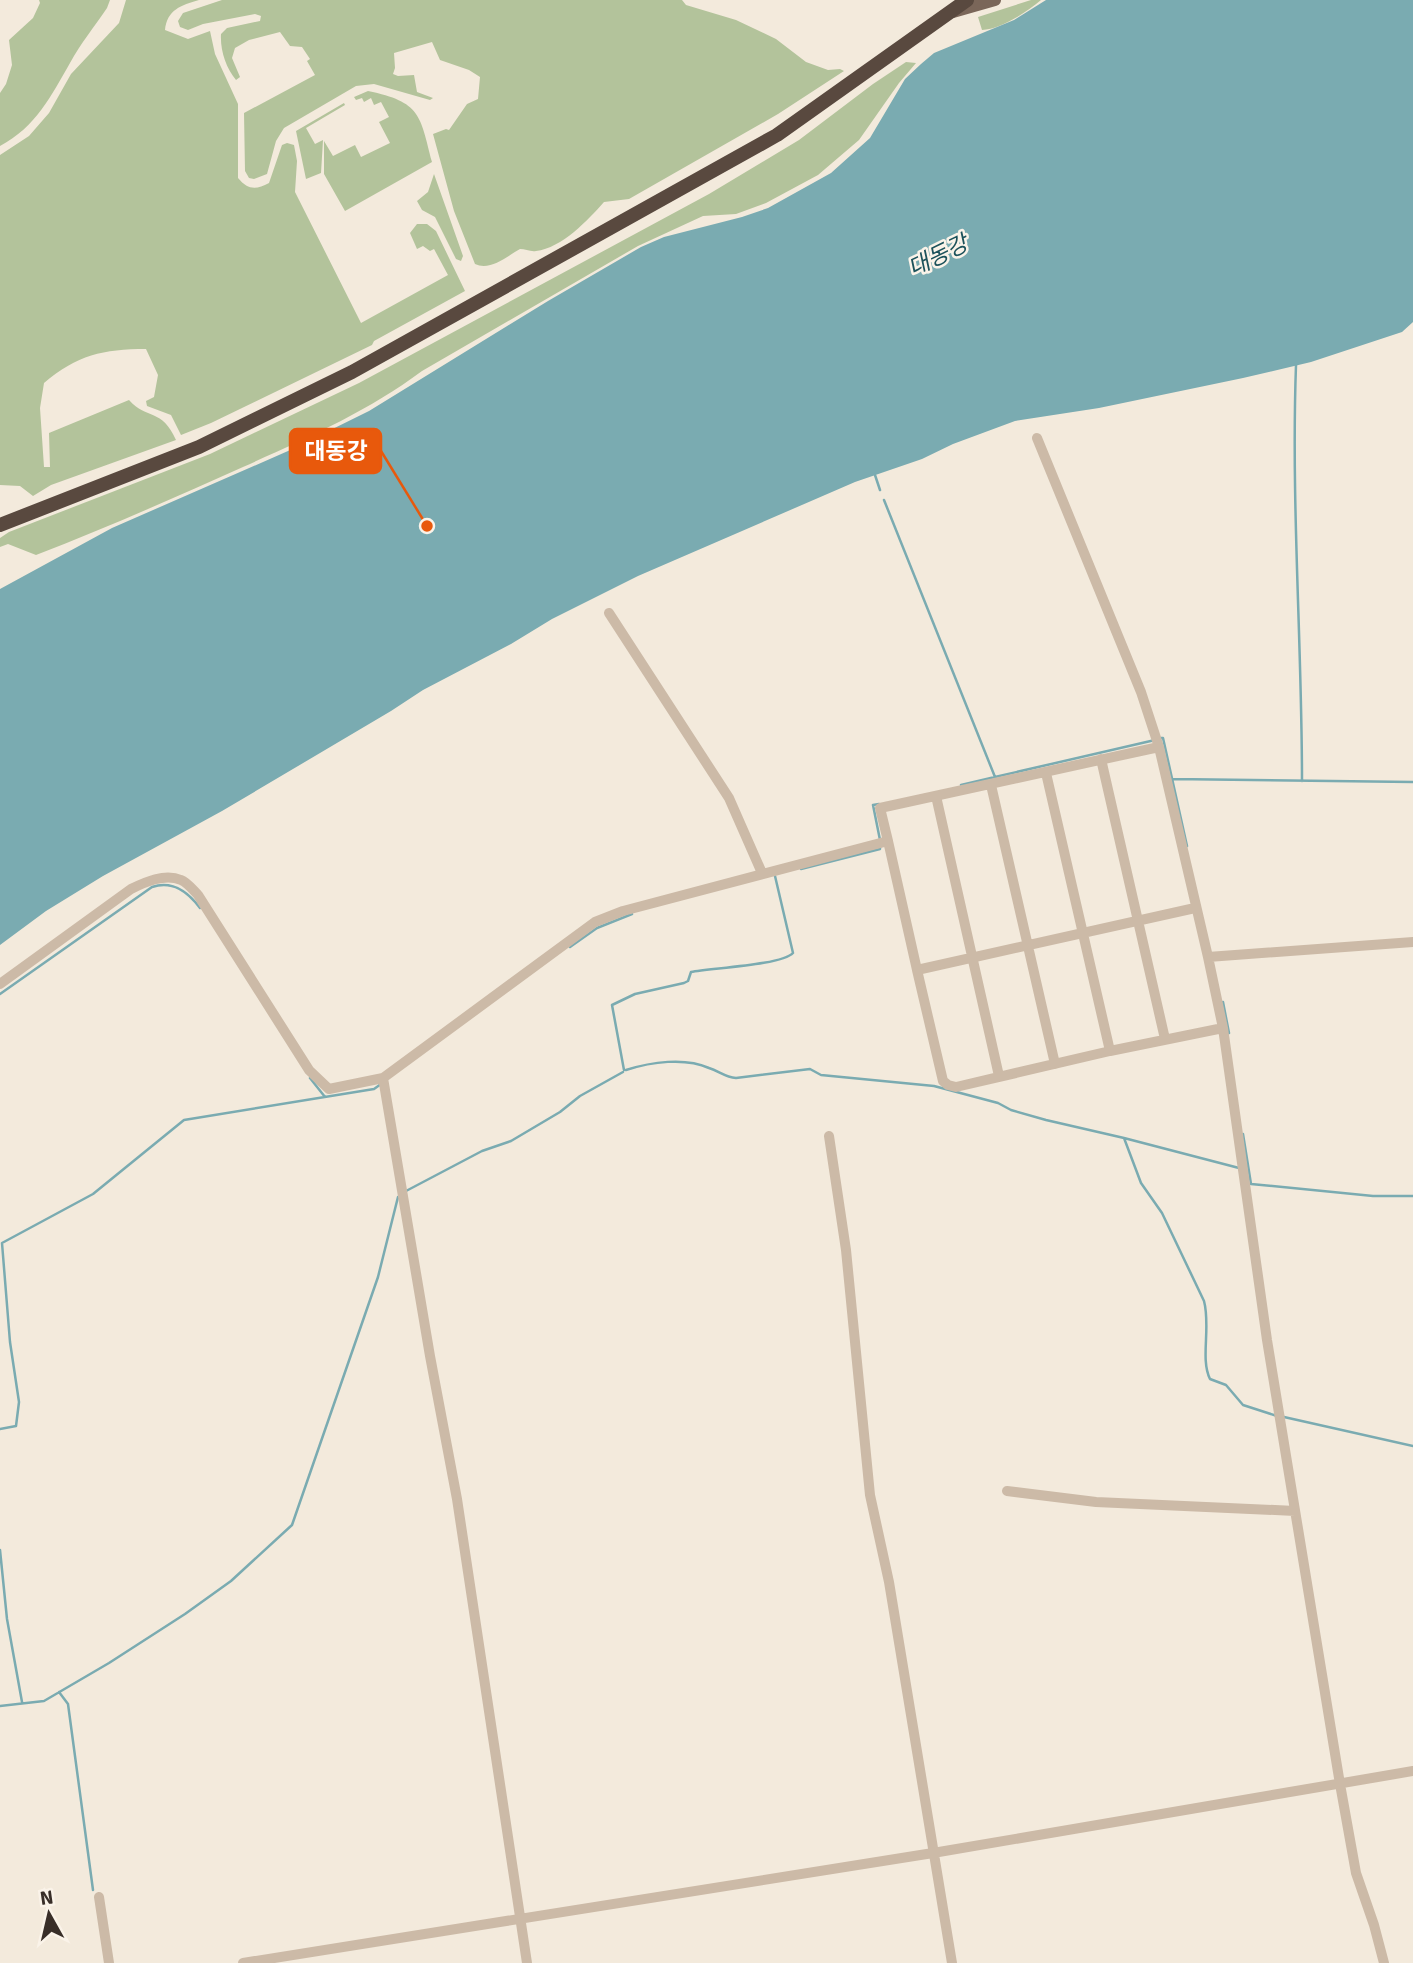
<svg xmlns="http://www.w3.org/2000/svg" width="1413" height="1963" viewBox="0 0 1413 1963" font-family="Signika,'Noto Sans KR',sans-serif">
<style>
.green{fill:#b3c39b}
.water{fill:#7aabb1}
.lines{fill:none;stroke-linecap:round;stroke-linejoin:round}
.stream{stroke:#7aabb1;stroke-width:2.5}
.minor{stroke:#ccbaa7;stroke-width:10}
.major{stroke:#7a6659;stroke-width:12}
.highway{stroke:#59493f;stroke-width:14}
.labels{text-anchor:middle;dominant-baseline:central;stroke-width:5;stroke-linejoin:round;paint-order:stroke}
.water-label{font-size:23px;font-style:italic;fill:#1c525b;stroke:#faf3e9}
.leader{fill:none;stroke:#e8590c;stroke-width:2.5}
.callout-dot{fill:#e8590c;stroke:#faf3e9;stroke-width:2.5}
.callout{fill:#e8590c;stroke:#e8590c;stroke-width:2.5}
.callout-label{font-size:23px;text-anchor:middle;font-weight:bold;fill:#fff}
</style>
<rect width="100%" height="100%" fill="#f3eadc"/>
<path class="green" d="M39,0H110L107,8C95,26 80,44 70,63C51,96 36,127 0,146V93L6,84L12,65L9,40L33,18L40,3Z
M126,0H199C181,5 167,10 165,30L188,39L210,31L215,54L238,104V178C248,190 256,190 269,183L282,145L287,143L294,145L297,161L295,192L361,323L448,275L434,249L430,251L423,246L417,249L410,233L417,224H427L436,231L465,291L374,341L372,345L211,423L181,435L171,415L147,406L146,401L154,397L158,375L146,349C103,349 77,355 44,383L40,408L44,467H50L49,433L129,400C147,420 162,408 176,440L51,485L33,496L20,486L0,485V155L29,136L49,113L71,74L119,23Z
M222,0H682L686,5L736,20L776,39L806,62L828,70L840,69L844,71L778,114L629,199L604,202C588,220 562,248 536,251C531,252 525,249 520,249C506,257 490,271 475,264L454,211L433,134L446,129L449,130L467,104L478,99L480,77L469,70L440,60L432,42L394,53L395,68L393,74L398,76L414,75L417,92L433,98L430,100L374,84L356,86L284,128L276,141L267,174L254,179L249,178L245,171L244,113L315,75L307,61L310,59L302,47L290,46L280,32L249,40L235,48L232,58L240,77L236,80C226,68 220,50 221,34L227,28L260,21L261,16L255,14L203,24L188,30L180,27L178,21L183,13Z
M1031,0H1041C1027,12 1001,29 982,30L978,17Z
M906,62L916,63L899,83L859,140L818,175L766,203L736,214L703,216L638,246L422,371C367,412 305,439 243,467C174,498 106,528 36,555L8,544L0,547V538L9,532L210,454L359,383L709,194L799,140L873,84Z
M368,91C421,102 420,115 432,162L345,211L324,174V141L333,156L355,145L361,157L390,143L379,122L389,117L381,102L374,105L371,98L364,102L362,98L356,100L354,97Z
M344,103L345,105L306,128L315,144L323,140L321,173L306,179L296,131Z
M434,174L463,256L461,261L456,259L435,217L422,210L417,201L428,192Z"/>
<path class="water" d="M1046,0H1413V322L1402,332L1311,362L1243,378L1099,408L1015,421L953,444L922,459L855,482L638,576L552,619L511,644L423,690L391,711L222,811L103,876L46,911L0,945V589L112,528L288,451L369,411L548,301L641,247L664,237L742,217L768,208L831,173L870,138L905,79L921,64L934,53L1014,20Z"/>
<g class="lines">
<path class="stream" d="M1296,365C1291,504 1302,642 1302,781
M875,475L880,490
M884,500L995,777L1155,740
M1161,738H1163L1187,846
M1173,779L1413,782
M961,785L995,777
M879,804L873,805L880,840
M801,869L880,849V847
M570,947L597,928L632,914
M0,994L152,887C173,880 188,892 200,908
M1223,1002L1229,1033
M624,1070L612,1005L635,994L684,983L688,981L691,972C712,968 782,965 793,953L775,876
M626,1070C651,1062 685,1057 709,1068C719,1071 725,1077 736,1078L810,1069L821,1075L934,1086L998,1103L1011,1110L1046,1120L1124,1138L1141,1183L1162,1213L1204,1301C1211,1327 1200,1359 1210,1379L1226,1385L1243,1405L1277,1416
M310,1078L325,1097
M1243,1134L1251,1184L1373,1196H1413
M1124,1138L1239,1168
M406,1191L482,1151L511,1141L560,1112L580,1096L623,1072
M1284,1417L1413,1446
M0,1429L16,1426L19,1402L10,1342L2,1243L93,1194L184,1120L374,1089L381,1084
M0,1550L7,1619L22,1702
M59,1692L68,1704L93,1890
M0,1706L44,1701L109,1663L185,1614L231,1581L292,1525L378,1277L398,1197"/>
<path class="minor" d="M1037,438L1141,692L1159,747L1208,957L1223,1028L1267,1340L1340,1784L1356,1873L1374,1925L1384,1963
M609,613L729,798L762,873
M1101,759L1165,1039
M1046,773L1110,1051
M991,785L1055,1064
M936,796L999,1076
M888,841L917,970L1195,908
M1208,957L1413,942
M917,970L943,1081L948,1085L956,1087L1110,1051L1223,1028
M0,984L131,889C145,882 165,873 181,880C187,882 193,890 198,895L309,1070L329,1089L383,1078L595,922L623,911L888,841L880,808L1159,747
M383,1078L430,1356L457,1499L527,1963
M829,1136L846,1250L870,1495L889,1582L952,1963
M1007,1491L1096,1502L1295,1511
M99,1897L109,1963
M243,1963L933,1853L1413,1771"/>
<path class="major" d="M953,12L995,0"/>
<path class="highway" d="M0,525L199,447L352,372L777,135L967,0"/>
</g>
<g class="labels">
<g class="water-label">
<text transform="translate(938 256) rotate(-26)">대동강</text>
</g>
</g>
<path class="leader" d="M427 526L381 451"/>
<circle class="callout-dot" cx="427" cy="526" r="7"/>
<rect class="callout" x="290" y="429" width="91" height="44" rx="7"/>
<g class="callout-label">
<text x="336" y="459">대동강</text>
</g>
<g transform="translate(49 1914) rotate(352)" stroke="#faf3e9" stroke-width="5" paint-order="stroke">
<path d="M0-5L12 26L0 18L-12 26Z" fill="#382e28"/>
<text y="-10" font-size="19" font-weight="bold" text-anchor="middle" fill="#382e28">N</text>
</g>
</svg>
